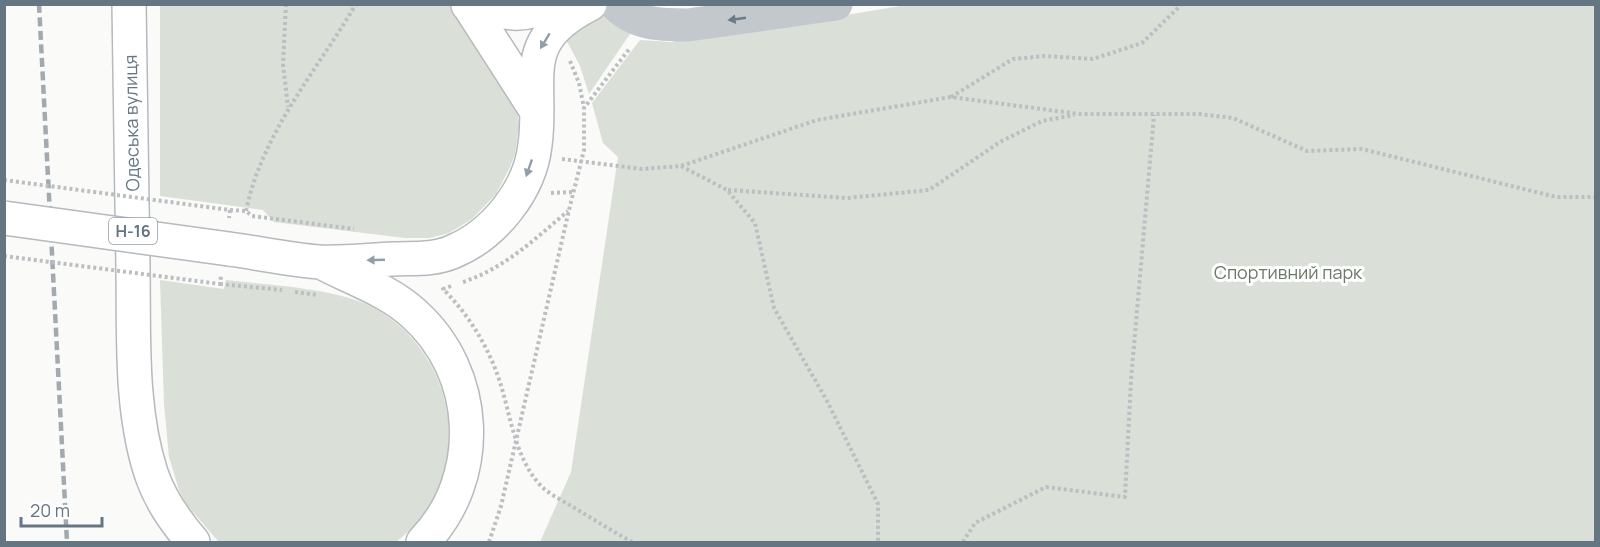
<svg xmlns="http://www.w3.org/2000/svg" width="1600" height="547" viewBox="0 0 1600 547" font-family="Manrope,sans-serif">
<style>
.green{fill:#dadfd7}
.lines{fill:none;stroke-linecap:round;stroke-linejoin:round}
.major-casing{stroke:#b5babe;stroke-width:36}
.path{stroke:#bbbfc2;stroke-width:4;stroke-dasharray:3 3;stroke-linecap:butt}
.minor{stroke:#c3c8cc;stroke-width:33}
.major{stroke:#fff;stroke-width:33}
.rail{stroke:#a2aab0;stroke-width:4.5;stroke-dasharray:9 4.5;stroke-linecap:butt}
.major-bridge-casing{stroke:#b5babe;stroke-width:36;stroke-linecap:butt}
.path-bridge{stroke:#bbbfc2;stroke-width:4;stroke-dasharray:3 3;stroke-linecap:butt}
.major-bridge{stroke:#fff;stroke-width:33}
.oneway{fill:#6a7a87}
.oneway2{fill:#939fa8}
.labels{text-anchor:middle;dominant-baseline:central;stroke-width:6;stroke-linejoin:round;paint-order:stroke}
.shield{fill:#fff;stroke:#939fa8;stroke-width:1.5}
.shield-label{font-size:16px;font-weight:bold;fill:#657683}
.street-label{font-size:18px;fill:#657683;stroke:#fff}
.park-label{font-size:18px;fill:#687a64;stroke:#fff}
</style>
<rect width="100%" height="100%" fill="#fafaf8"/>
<path class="green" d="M913,4L1595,5V542H540L571,472L618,157L603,143L592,103L640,40L671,42L732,30L791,24Z
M160,5H451L474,30L517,100L519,126L515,154L510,167L496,194L472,219L449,233L430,238H405L274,222L263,210L160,196Z
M597,10L608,14L630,34L589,94L580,66L562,32Z
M160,280L224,289L226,280C267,285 339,288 374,308C461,356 477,480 396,542L218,541L186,504L179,490L169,457L164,404Z"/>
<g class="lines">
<g class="major-casing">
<path id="major" d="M129,4C131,93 132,181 133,269C134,336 130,408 151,473C160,500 175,521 193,542
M468,4L536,110
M468,5C496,10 522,21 547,4
M229,249C259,253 290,260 320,262C344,263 369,260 393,259C412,258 434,260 452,252C494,235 530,190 535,145C544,78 515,42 590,4
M325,264C354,279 389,291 413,313C480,372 485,478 423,542"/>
</g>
<path class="path" d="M286,4L283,64L288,107
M570,61L579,83L584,108
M951,97L1013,59L1045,56L1093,59L1142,43L1182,4
M562,159L642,169L681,166L817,120L951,97L1079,114H1199L1233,118L1307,151L1362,149L1556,197H1596
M681,166L727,190L755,223L774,308L827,401L878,504V542
M728,190L847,198L929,190L1000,142L1042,121L1074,115
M551,193L574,192
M230,210L246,211L252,216L354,229
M246,211C262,133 316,72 356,4
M463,282C505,268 535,239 568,211
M220,284L282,290
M451,286L443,289C469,315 488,346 500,382C511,417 515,459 542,487C551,495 563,501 573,507C593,519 612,531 632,542
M295,292L318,295
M489,542L501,506L569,210L584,150V108L630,48
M963,542L975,523L1046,487L1125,497L1131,380L1154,115"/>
<path class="minor" d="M615,4C636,25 661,25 688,25L836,4"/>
<use href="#major" class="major"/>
<path class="rail" d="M39,4L67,542"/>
<g class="major-bridge-casing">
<path id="major-bridge" d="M4,218L229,249"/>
</g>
<path class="path-bridge" d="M4,180L230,210L229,218
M4,256L220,284L221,276"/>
<use href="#major-bridge" class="major-bridge"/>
</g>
<defs><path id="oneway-solid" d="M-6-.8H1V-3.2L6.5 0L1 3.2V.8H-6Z" transform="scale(1.5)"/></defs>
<use class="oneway" href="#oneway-solid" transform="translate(737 19) rotate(172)"/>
<g class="oneway2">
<use href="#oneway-solid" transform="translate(545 41) rotate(121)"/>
<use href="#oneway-solid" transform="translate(529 168) rotate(109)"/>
<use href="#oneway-solid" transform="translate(376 260) rotate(178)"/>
</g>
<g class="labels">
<rect class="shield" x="109" y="218" width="48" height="26" rx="4.5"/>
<g class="shield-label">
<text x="133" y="231">Н-16</text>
</g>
<g class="street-label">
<text transform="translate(131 123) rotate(-91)">Одеська вулиця</text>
</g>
<g class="park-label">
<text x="1288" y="272">Спортивний парк</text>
</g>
</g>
<rect width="1600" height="547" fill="none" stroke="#657683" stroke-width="12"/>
<path d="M21 517v9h81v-9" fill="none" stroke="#657683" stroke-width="3"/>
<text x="30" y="517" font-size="18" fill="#657683" stroke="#ffffff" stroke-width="4.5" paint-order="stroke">20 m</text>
</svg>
